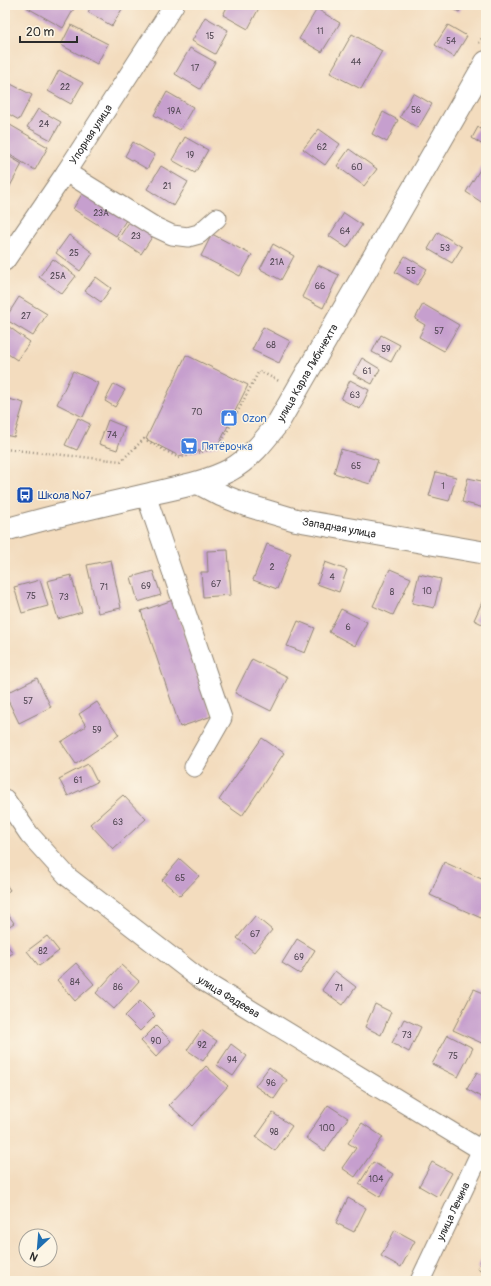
<svg xmlns="http://www.w3.org/2000/svg" width="491" height="1286" viewBox="0 0 491 1286" font-family="Pangolin,sans-serif">
<style>
.building{fill:#c69fce}
.lines{fill:none;stroke-linecap:round;stroke-linejoin:round}
.minor-casing{stroke:#8f8474;stroke-width:21}
.major-casing{stroke:#8f8474;stroke-width:24}
.path{stroke:#8f8474;stroke-width:2.5;stroke-dasharray:1 3;stroke-linecap:butt}
.minor{stroke:#fff;stroke-width:19}
.major{stroke:#fff;stroke-width:22}
.labels{text-anchor:middle;dominant-baseline:central;stroke-width:3;stroke-linejoin:round;paint-order:stroke}
.number-label{font-size:9px;fill:#524854}
.street-label{font-size:11px;fill:#2b2b2b;stroke:#fcf5e5}
.shop-label{font-size:11px;fill:#366cbe;stroke:#fcf5e5;text-anchor:start}
.transit-label{font-size:11px;fill:#164399;stroke:#fcf5e5;text-anchor:start}
</style>
<rect width="100%" height="100%" fill="#fcf5e5"/>
<filter id="ink" filterUnits="userSpaceOnUse"><feTurbulence type="fractalNoise" baseFrequency=".025" numOctaves="2"/><feDisplacementMap in="SourceGraphic" scale="8" xChannelSelector="R" yChannelSelector="G"/><feConvolveMatrix kernelMatrix="1 2 1 2 8 2 1 2 1" color-interpolation-filters="sRGB"/></filter>
<filter id="wash" filterUnits="userSpaceOnUse"><feTurbulence type="fractalNoise" baseFrequency=".012" numOctaves="4" result="noise"/><feDisplacementMap in="SourceGraphic" scale="16" xChannelSelector="R" yChannelSelector="G"/><feGaussianBlur stdDeviation="0.9" result="paint"/><feColorMatrix in="noise" values="0 0 0 0 0 0 0 0 0 0 0 0 0 0 0 0 0 1.4 0 .05"/><feComposite in="paint" operator="in"/></filter>
<g filter="url(#wash)">
<rect width="100%" height="100%" fill="#f3dcbe"/>
<g id="blocks">
<path class="building" d="M28,5H76L63,28L26,7Z
M92,5H115L122,9L112,26L88,12Z
M228,5H252L259,8L248,29L223,15Z
M446,5H463L459,12Z
M317,9L340,23L322,52L299,39Z
M205,17L228,30L215,54L192,41Z
M71,25L108,44L97,64L61,45Z
M448,25L467,36L454,57L435,45Z
M352,34L382,51L361,89L330,73Z
M190,48L215,62L200,89L175,74Z
M59,70L83,83L71,104L48,91Z
M5,81L32,95L19,120L5,112Z
M167,92L193,107L180,130L154,115Z
M413,93L432,104L418,128L400,117Z
M38,109L61,122L51,140L27,127Z
M383,112L398,120L387,142L372,134Z
M486,116V126L481,124Z
M5,122L48,147L35,170L5,152Z
M478,127L486,132V147L472,138Z
M319,129L340,144L325,165L303,149Z
M185,137L208,150L195,173L172,160Z
M133,142L155,155L147,169L125,156Z
M349,149L377,169L364,186L337,166Z
M5,154L22,164L9,188L5,186Z
M484,163L486,164V205L466,192Z
M161,166L188,182L174,206L147,189Z
M85,189L128,217L116,236L73,209Z
M344,213L362,225L347,248L329,236Z
M131,219L154,234L141,254L118,239Z
M438,232L462,247L452,263L428,249Z
M212,234L252,255L240,276L201,256Z
M69,235L93,253L80,271L56,253Z
M273,244L294,256L281,280L260,269Z
M405,256L427,269L417,285L395,272Z
M53,259L76,276L62,294L39,277Z
M318,265L339,275L323,308L302,297Z
M96,277L111,288L101,302L85,291Z
M19,297L47,314L33,336L5,319Z
M423,304L459,325L444,351L419,337L425,325L415,319Z
M5,324L30,342L17,360L5,352Z
M263,327L290,341L279,363L252,350Z
M381,335L400,345L391,362L372,352Z
M186,355L248,385L218,446L179,456L146,439Z
M362,358L380,369L372,384L353,374Z
M73,371L98,383L83,417L57,404Z
M350,380L369,390L360,409L341,399Z
M114,384L125,390L115,407L105,401Z
M5,398L24,403L14,437L5,435Z
M78,418L90,424L77,450L65,445Z
M108,420L125,427L117,450L99,444Z
M341,449L378,460L370,484L334,473Z
M436,472L456,477L449,501L429,496Z
M468,478L486,482V502L484,508L462,502Z
M267,544L291,553L277,589L253,580Z
M228,550L231,595L203,597L201,572H208L207,551Z
M111,560L121,608L98,613L87,565Z
M325,562L347,570L339,592L317,584Z
M390,569L411,578L393,615L373,606Z
M153,571L161,595L138,602L131,577Z
M419,574L441,579L434,608L412,603Z
M71,575L82,612L58,619L47,581Z
M40,580L48,606L22,613L14,587Z
M484,598L486,599V626L474,620Z
M173,600L212,716L180,727L141,611Z
M341,609L367,622L355,646L329,632Z
M298,621L315,628L305,653L287,646Z
M252,659L288,677L271,711L235,693Z
M37,678L51,707L19,723L5,694Z
M97,702L119,735L76,764L61,742L86,726L79,714Z
M262,738L284,753L242,816L219,800Z
M88,764L97,782L68,796L59,779Z
M123,795L146,819L113,849L90,824Z
M180,859L199,876L180,896L162,880Z
M444,862L486,881V906L481,918L430,895Z
M5,883L10,890L5,894Z
M5,910L14,923L5,929Z
M255,916L272,930L254,952L237,938Z
M47,936L59,951L39,966L27,951Z
M297,939L315,950L300,974L282,963Z
M5,942L13,953L5,958Z
M76,963L94,984L75,1001L57,980Z
M121,965L139,981L114,1009L96,993Z
M335,971L356,987L343,1005L322,990Z
M474,989L486,994V1045L453,1030Z
M140,1001L155,1016L140,1031L125,1016Z
M375,1004L391,1012L381,1035L365,1027Z
M404,1019L421,1027L409,1052L392,1043Z
M156,1026L171,1041L156,1057L141,1041Z
M201,1030L217,1041L203,1061L187,1050Z
M448,1035L473,1048L458,1077L432,1064Z
M231,1044L247,1056L233,1076L217,1065Z
M206,1066L228,1086L192,1126L169,1105Z
M269,1067L287,1080L274,1099L255,1086Z
M477,1072L486,1077V1100L467,1089Z
M328,1105L348,1118L325,1151L306,1138Z
M273,1113L292,1126L275,1151L256,1137Z
M362,1123L383,1137L355,1177L342,1168L356,1148L348,1143Z
M373,1162L393,1174L380,1197L359,1184Z
M432,1162L452,1173L438,1197L419,1186Z
M348,1198L366,1208L354,1232L336,1223Z
M395,1230L415,1241L401,1267L381,1256Z
M486,1252V1273L477,1268Z"/>
</g>
</g>
<g filter="url(#ink)">
<use href="#blocks" fill-opacity="0" stroke="#8f8474" stroke-width="1"/>
<g class="lines">
<g class="minor-casing">
<g id="minor">
<path d="M66,172L155,227L172,235L188,237L199,234L217,218"/>
<path id="s1" d="M5,261L66,172L174,5"/>
<path d="M146,495L222,718L194,767"/>
<path id="s2" d="M5,799L29,834L68,877L200,979L486,1153"/>
<path id="s3" d="M420,1281L486,1141"/>
</g>
</g>
<g class="major-casing">
<g id="major">
<path id="s4" d="M198,483L221,495L246,505L296,520L486,553"/>
<path id="s5" d="M5,530C52,516 99,506 146,495C174,488 205,483 230,470C250,459 264,441 278,423L486,62"/>
</g>
</g>
<path class="path" d="M479,43L486,32
M5,449L121,461L144,439L179,458L219,447L259,371L279,381"/>
<use href="#minor" class="minor"/>
<use href="#major" class="major"/>
</g>
</g>
<defs>
<g id="shop-square" transform="scale(0.9)"><rect x="-9" y="-9" width="18" height="18" rx="4" fill="#3f7fe0" stroke="#fcf5e5"/><path d="M-5-2.5h2.3a2.7 3.5 0 0 1 5.4 0H5L5.5 6h-11ZM-1.5-2.5h3a1.5 2.3 0 0 0-3 0Z" fill="#fff"/></g>
<g id="supermarket-square" transform="scale(0.9)"><rect x="-9" y="-9" width="18" height="18" rx="4" fill="#3f7fe0" stroke="#fcf5e5"/><path d="M-6-5.5h2.5l.6 2H6L4.5 2H-2.5L-4.4-4H-6ZM-1.5 3.2a1.3 1.3 0 1 0 .1 0ZM3 3.2a1.3 1.3 0 1 0 .1 0Z" fill="#fff"/></g>
<g id="bus-square" transform="scale(0.9)"><rect x="-9" y="-9" width="18" height="18" rx="4" fill="#1a4fb4" stroke="#fcf5e5"/><path d="M-5-6H5V4H4V6H2V4H-2V6H-4V4H-5ZM-3.5-4V0h7V-4ZM-3.5 1.2v1.5H-2V1.2ZM2 1.2v1.5H3.5V1.2Z" fill="#fff"/></g>
</defs>
<g fill-rule="evenodd">
<use href="#shop-square" x="229" y="418"/>
<use href="#supermarket-square" x="189" y="446"/>
<use href="#bus-square" x="25" y="495"/>
</g>
<g class="labels">
<g class="number-label">
<text x="320" y="31">11</text>
<text x="210" y="36">15</text>
<text x="451" y="41">54</text>
<text x="356" y="62">44</text>
<text x="195" y="68">17</text>
<text x="65" y="87">22</text>
<text x="416" y="110">56</text>
<text x="174" y="111">19А</text>
<text x="44" y="124">24</text>
<text x="322" y="147">62</text>
<text x="190" y="155">19</text>
<text x="357" y="167">60</text>
<text x="167" y="186">21</text>
<text x="101" y="213">23А</text>
<text x="345" y="231">64</text>
<text x="136" y="236">23</text>
<text x="445" y="248">53</text>
<text x="74" y="253">25</text>
<text x="277" y="262">21А</text>
<text x="411" y="271">55</text>
<text x="58" y="276">25А</text>
<text x="320" y="286">66</text>
<text x="26" y="316">27</text>
<text x="439" y="331">57</text>
<text x="271" y="345">68</text>
<text x="386" y="349">59</text>
<text x="367" y="371">61</text>
<text x="355" y="395">63</text>
<text x="197" y="412">70</text>
<text x="112" y="435">74</text>
<text x="356" y="466">65</text>
<text x="443" y="486">1</text>
<text x="272" y="567">2</text>
<text x="332" y="577">4</text>
<text x="216" y="584">67</text>
<text x="146" y="586">69</text>
<text x="104" y="587">71</text>
<text x="427" y="591">10</text>
<text x="392" y="592">8</text>
<text x="31" y="596">75</text>
<text x="64" y="597">73</text>
<text x="348" y="627">6</text>
<text x="28" y="701">57</text>
<text x="97" y="730">59</text>
<text x="78" y="780">61</text>
<text x="118" y="822">63</text>
<text x="180" y="878">65</text>
<text x="255" y="934">67</text>
<text x="43" y="951">82</text>
<text x="299" y="957">69</text>
<text x="75" y="982">84</text>
<text x="118" y="987">86</text>
<text x="339" y="988">71</text>
<text x="407" y="1035">73</text>
<text x="156" y="1041">90</text>
<text x="202" y="1045">92</text>
<text x="453" y="1056">75</text>
<text x="232" y="1060">94</text>
<text x="271" y="1083">96</text>
<text x="327" y="1128">100</text>
<text x="274" y="1132">98</text>
<text x="376" y="1179">104</text>
</g>
<g class="street-label">
<text stroke="none"><textPath href="#s1" startOffset="153">Упорная улица</textPath></text>
<text stroke="none"><textPath href="#s5" startOffset="359">улица Карла Либкнехта</textPath></text>
<text stroke="none"><textPath href="#s4" startOffset="149">Западная улица</textPath></text>
<text stroke="none"><textPath href="#s2" startOffset="301">улица Фадеева</textPath></text>
<text stroke="none"><textPath href="#s3" startOffset="77">улица Ленина</textPath></text>
</g>
<g class="shop-label">
<text x="242" y="418">Ozon</text>
<text x="202" y="446">Пятёрочка</text>
</g>
<g class="transit-label">
<text x="38" y="495">Школа №7</text>
</g>
</g>
<rect width="491" height="1286" fill="none" stroke="#fcf5e5" stroke-width="20"/>
<g transform="translate(38 1248) rotate(206)"><circle r="19" fill="#fcf5e5" stroke="#a8a49b"/>
<path d="M0-3L7 15L0 10L-7 15Z" fill="#1f6fb2"/>
<text y="-6" font-size="11" font-weight="bold" text-anchor="middle" fill="#2b2b2b">N</text>
</g>
<path d="M20 36v6h57v-6" fill="none" stroke="#2b2b2b" stroke-width="2"/>
<text x="26" y="36" font-size="12" fill="#2b2b2b" stroke="#fcf5e5" stroke-width="3" paint-order="stroke">20 m</text>
</svg>
